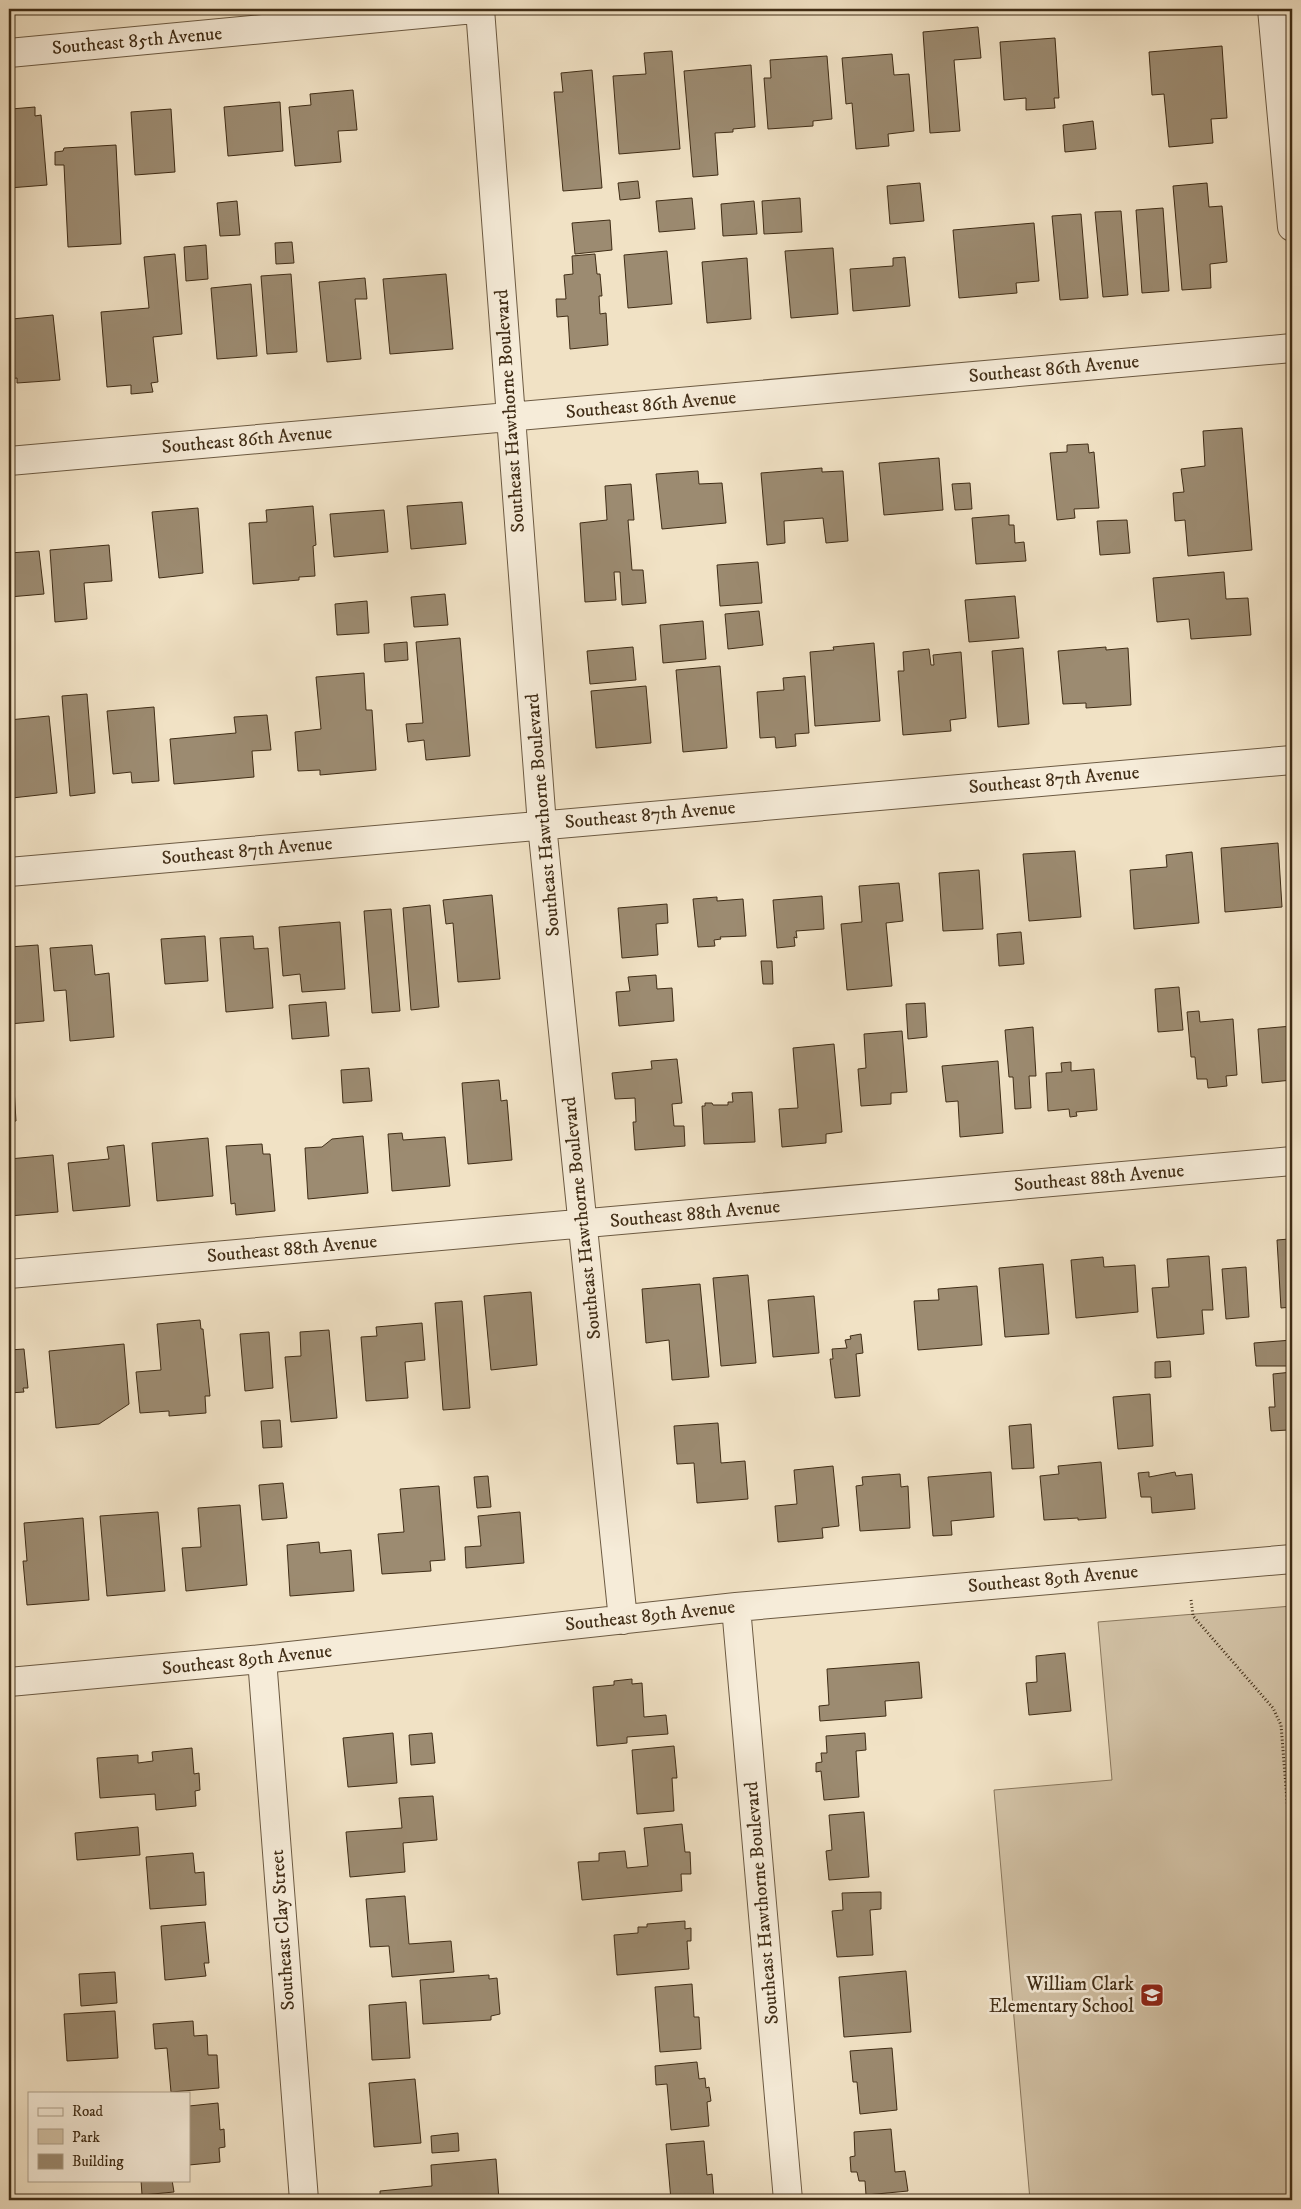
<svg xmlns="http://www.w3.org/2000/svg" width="1301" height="2209" viewBox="0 0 1301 2209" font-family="'IM FELL DW Pica',serif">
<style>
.green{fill:#d3c3a7;stroke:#8a785e}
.building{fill:#9c8b71;stroke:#402d16}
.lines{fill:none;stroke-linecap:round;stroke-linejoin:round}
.minor-casing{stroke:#6c5a42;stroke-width:30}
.path{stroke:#402d16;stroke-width:3;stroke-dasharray:1 2.5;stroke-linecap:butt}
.minor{stroke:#f6ecd9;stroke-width:28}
.labels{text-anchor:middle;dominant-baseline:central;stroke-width:5;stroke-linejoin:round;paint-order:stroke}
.street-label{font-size:19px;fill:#402d16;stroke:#f6ecd9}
.poi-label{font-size:19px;fill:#402d16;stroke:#f6ecd9;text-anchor:end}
</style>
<rect width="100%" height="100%" fill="#f1e2c5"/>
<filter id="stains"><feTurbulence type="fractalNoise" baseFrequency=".004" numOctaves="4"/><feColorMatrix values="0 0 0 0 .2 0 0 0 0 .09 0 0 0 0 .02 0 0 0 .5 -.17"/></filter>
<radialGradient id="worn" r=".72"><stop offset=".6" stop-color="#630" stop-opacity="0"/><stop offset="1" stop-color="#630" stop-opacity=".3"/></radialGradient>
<path class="green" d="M1292,1606V2200H1030L994,1790L1112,1780L1098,1622Z"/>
<path class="building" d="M978,27L981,58L954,60L960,131L930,133L923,32Z
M1055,38L1059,98H1054L1055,108L1026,110V98L1004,100L1000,42Z
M1222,46L1227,118L1211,119L1213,143L1169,147L1164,94L1152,95L1149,52Z
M672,51L680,149L619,154L613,76L646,74L644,53Z
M892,54L894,75L909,74L914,131L888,134L889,146L856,149L852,103L846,104L842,58Z
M827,56L832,119L813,121V126L768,129L764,78H771L770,60Z
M751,65L755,127L733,129V132L715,133L718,175L693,177L684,71Z
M592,70L602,188L563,191L554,92H563L561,73Z
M353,90L357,130L338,131L341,162L295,166L289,107L311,105L310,94Z
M280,102L283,151L228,156L224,107Z
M35,107V116L41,115L47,185L9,188V118H11V109Z
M171,109L175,172L135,175L131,112Z
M1093,121L1096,149L1065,152L1063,125Z
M116,145L121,244L68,247L64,165H55V152L63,151L64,148Z
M638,181L640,198L620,200L618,183Z
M920,183L924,221L890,224L887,186Z
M1207,183L1209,207L1222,206L1227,262L1210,264L1211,288L1182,290L1173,186Z
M692,198L695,229L659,232L656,201Z
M800,198L802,232L764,234L762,201Z
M237,201L240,235L220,236L217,203Z
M754,201L757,234L723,236L721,204Z
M1163,208L1169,291L1142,293L1136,210Z
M1121,211L1128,295L1103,297L1095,212Z
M1081,214L1088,298L1060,300L1052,216Z
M610,220L612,250L575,254L572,223Z
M1034,223L1039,281L1016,283L1017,293L959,298L953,230Z
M292,242L294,263L276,264L275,243Z
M206,245L208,279L186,281L184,247Z
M833,248L838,314L791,318L785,251Z
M667,251L672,304L628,308L624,255Z
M175,254L182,334L153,337L158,382L151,383L153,392L131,394V385L107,387L101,312L149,308L144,257Z
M595,254L597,274H600L602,296H599L600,314L606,313L608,345L570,349L568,316L557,317L556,299H566L564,275L573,274L572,256Z
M905,257L910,306L853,311L850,269L893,266V258Z
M747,258L751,319L707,323L702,262Z
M291,274L297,352L267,354L261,276Z
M446,274L453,349L390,354L383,279Z
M365,278L367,299H355L361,359L327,362L319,282Z
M251,284L257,356L217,359L211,288Z
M53,315L60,380L17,383V378L9,379V337H14L12,319Z
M1242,428L1252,550L1188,556L1185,520L1175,521L1173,493L1184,492L1181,469L1205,466L1203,431Z
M1088,444L1089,453L1094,452L1099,508L1074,509L1075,518L1057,520L1050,453L1067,452V445Z
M939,458L943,510L884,515L879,463Z
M822,468V472L843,471L848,541L826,543L823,518L784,521L785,543L767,545L761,473Z
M698,471L699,484L722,483L726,523L662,529L656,474Z
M970,483L972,509L955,510L952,484Z
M631,484L634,520H628L632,570H643L646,603L622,605L620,572H614L616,600L585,602L580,523L607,520L605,486Z
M462,502L466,544L411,549L407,506Z
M313,506L316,545L313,546L315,576L299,577V580L253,584L249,523L267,522L266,510Z
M198,508L203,573L159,578L152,512Z
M384,510L388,552L334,557L330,514Z
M1009,515V525H1014L1015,543L1024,542L1026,561L976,564L972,518Z
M1127,520L1130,553L1100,555L1097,521Z
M109,545L112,581L84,583L87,619L55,622L50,550Z
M39,551L44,594L9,597V553Z
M758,562L762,603L720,606L717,565Z
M1224,572L1226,599L1248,598L1251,635L1191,639L1189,619L1157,622L1153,578Z
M445,594L448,625L414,627L411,597Z
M1015,596L1019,638L969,642L965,600Z
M367,601L369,633L337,635L335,604Z
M759,611L763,645L728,649L725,614Z
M703,621L706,659L663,663L660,625Z
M460,638L470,756L426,760L424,740L408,742L406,724L423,723L416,642Z
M407,642L408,660L385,662L384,644Z
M874,643L880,721L815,726L810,652L834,650L833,647Z
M633,647L636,680L590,684L587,651Z
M1106,647V650L1128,648L1131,705L1086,708V703L1063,704L1058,651Z
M1023,648L1029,724L998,727L992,651Z
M929,649L931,665H934L933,655L961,652L966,718L950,720L951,731L903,735L898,671H904L903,652Z
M720,666L727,748L683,752L676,670Z
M364,673L366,710H372L376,770L320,775V770L298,771L295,732L321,729L316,677Z
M805,676L809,733L795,734L796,746L776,748L775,737L760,738L757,692L784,690L783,678Z
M646,686L651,743L596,748L591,691Z
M87,694L95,793L70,796L62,696Z
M154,707L159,781L132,783L131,772L113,774L107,711Z
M267,715L271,750L252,751L254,777L174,784L170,739L236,733L234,717Z
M49,716L57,793L12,798L9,766V720Z
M1278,843L1282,907L1225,912L1221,848Z
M1075,851L1081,917L1029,921L1023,854Z
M1192,852L1199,923L1134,929L1130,870L1167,867L1166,855Z
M979,870L983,929L943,931L939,873Z
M899,883L903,921L886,923L892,986L847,990L841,924L862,922L859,886Z
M492,895L500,979L458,982L453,923L446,924L443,900Z
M822,896L824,929L796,931L797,938L794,937L795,946L777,948L773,900Z
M717,897V901L743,899L746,936L720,937L721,939L714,940L715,946L698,947L693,899Z
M667,904L668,923L656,924L658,955L622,958L618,908Z
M430,905L439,1007L411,1010L403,908Z
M391,909L400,1011L372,1013L364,911Z
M340,922L345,989L302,992L300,974L283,976L279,927Z
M1021,932L1024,964L999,966L997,934Z
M205,936L208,981L165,984L161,939Z
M253,936L254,949L268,948L273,1008L226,1012L220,938Z
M38,945L44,1021L9,1024V947Z
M92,945L95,975L109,973L114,1037L70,1041L66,990L54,991L50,948Z
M761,961H772L773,984H763Z
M656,975L657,989L672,988L674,1021L619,1026L616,992L630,991L628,977Z
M1179,987L1183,1030L1158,1032L1155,989Z
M326,1002L329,1036L292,1039L289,1005Z
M925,1003L927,1037L908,1039L906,1004Z
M1199,1011L1200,1022L1233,1019L1237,1075L1226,1076L1227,1086L1208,1088L1207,1079H1197L1195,1057H1191L1187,1012Z
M1292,1026V1080L1262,1083L1258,1029Z
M1033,1027L1036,1076H1029L1031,1108L1015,1109L1013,1077H1009L1005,1030Z
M902,1031L907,1092L891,1093V1104L861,1106L858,1069L866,1068L864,1034Z
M834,1044L842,1132L826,1134V1143L782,1147L779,1109L798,1108L793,1048Z
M677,1059L682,1103L672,1104L674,1126H684L685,1146L635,1150L633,1122H636L635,1098L615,1099L612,1073L652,1069L651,1061Z
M998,1061L1003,1133L960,1137L958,1101L946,1102L942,1066Z
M1071,1062V1071L1094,1069L1097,1110L1076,1112L1077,1116L1070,1117L1069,1109L1048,1111L1046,1073L1062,1072L1061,1063Z
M369,1068L372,1101L343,1103L341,1070Z
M499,1080L501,1101L507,1100L512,1160L468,1164L462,1083Z
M9,1088H14L16,1121L9,1122Z
M752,1092L755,1142L704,1144L702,1106H705V1103H712L713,1105H728V1102H733L732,1093Z
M402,1133L403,1140L445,1137L450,1186L392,1191L388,1134Z
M363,1136L368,1193L308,1199L305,1148L322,1147L332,1139Z
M208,1138L213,1196L157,1201L152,1143Z
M262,1144L263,1154H270L275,1211L236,1215L235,1203L231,1204L226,1146Z
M124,1145L130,1206L73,1211L68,1163L109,1159L107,1147Z
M53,1155L58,1212L9,1216V1159Z
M1292,1231V1307L1281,1308L1277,1240L1289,1239V1232Z
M1209,1256L1213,1310H1202L1204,1334L1157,1338L1152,1288L1169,1287L1167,1259Z
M1103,1257L1104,1267L1135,1265L1138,1312L1076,1318L1071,1260Z
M1043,1264L1049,1334L1005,1337L999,1268Z
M1246,1267L1249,1317L1226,1319L1222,1269Z
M748,1275L756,1363L721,1366L713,1278Z
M700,1284L709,1377L672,1380L669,1340L646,1343L642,1289Z
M977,1286L982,1345L918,1350L914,1301L939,1300L938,1289Z
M531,1292L537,1365L491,1370L484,1296Z
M814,1296L819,1353L773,1357L768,1300Z
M462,1301L470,1408L443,1410L435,1303Z
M200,1320L201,1329H203L210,1396H205L206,1413L169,1416V1411L140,1413L136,1372L161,1370L157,1324Z
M422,1323L425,1360L405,1362L408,1398L366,1401L361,1337L377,1336L376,1327Z
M329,1330L337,1418L291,1422L285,1357L301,1356L300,1332Z
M269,1332L273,1388L245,1391L240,1334Z
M861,1334L863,1353L856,1354L860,1396L835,1398L830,1359H833L832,1349L847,1348L845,1340L851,1339L850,1336Z
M1292,1340V1366H1256L1254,1343Z
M124,1344L129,1404L99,1424L56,1428L49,1351Z
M24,1349L28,1388H23L24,1392L9,1393V1350Z
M1170,1361L1171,1377L1155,1378V1362Z
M1292,1372V1421L1287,1422L1288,1430L1271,1431L1269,1407H1275L1273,1374Z
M1150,1394L1153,1446L1118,1449L1113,1397Z
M280,1420L282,1447L263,1448L261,1421Z
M718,1423L721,1463L745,1461L748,1499L697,1503L694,1463L677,1464L674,1426Z
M1031,1424L1034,1468L1012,1469L1009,1426Z
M1287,1431H1292V1470L1290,1450H1288Z
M1101,1462L1106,1518L1078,1520V1518L1044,1520L1040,1476L1059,1474L1058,1466Z
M833,1466L839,1526L822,1528L823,1538L778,1542L775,1506L797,1504L794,1470Z
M991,1472L994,1517L951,1521L952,1535L933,1536L928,1477Z
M1149,1472V1477L1175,1472L1176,1476L1192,1474L1195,1509L1152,1513L1151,1497H1141L1138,1473Z
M900,1474L901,1487L908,1486L910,1528L860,1531L856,1486L863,1485L862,1477Z
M488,1476L491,1507L477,1508L474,1477Z
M283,1483L287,1518L262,1520L259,1485Z
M439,1486L445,1560L430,1561L431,1571L382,1574L378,1534L404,1532L400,1489Z
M240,1505L247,1585L186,1591L182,1548L201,1547L198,1508Z
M158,1512L165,1591L107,1596L100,1516Z
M520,1512L524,1563L466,1568L465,1547L481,1546L478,1516Z
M83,1518L89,1600L27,1605L23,1561H27L24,1523Z
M319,1542L320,1553L351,1550L354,1591L290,1596L287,1545Z
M1065,1653L1071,1711L1029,1715L1026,1683L1037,1682L1036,1656Z
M919,1662L922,1698L885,1701L886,1716L820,1721L819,1706L829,1705L827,1669Z
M632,1679V1684L642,1683L644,1717L666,1715L668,1734L627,1737V1743L597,1746L593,1687L614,1685V1681Z
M393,1733L397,1783L348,1787L343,1738Z
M432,1733L435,1763L411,1765L409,1735Z
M865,1733L866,1750L856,1751L859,1797L824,1800L821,1771L816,1772V1763L822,1762L821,1753H827L826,1736Z
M674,1746L677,1778H672L674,1811L637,1814L632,1750Z
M192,1748L194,1774L199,1773L200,1790L195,1791L196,1806L156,1810L155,1794L100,1798L97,1758L138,1755V1763L153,1761L152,1752Z
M433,1796L437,1840L403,1843L405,1872L350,1877L346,1832L402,1828L399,1798Z
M864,1812L869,1877L829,1880L826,1851L832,1850L829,1815Z
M682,1824L685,1852H690L691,1874H681L682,1891L582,1900L578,1862L599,1861V1853L625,1851L627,1868L648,1866L644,1828Z
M138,1827L140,1855L77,1860L75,1833Z
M193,1853L195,1873L204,1872L206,1905L150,1909L146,1857Z
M881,1892V1909L870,1910L873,1955L837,1957L832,1911L843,1910L842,1893Z
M405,1896L409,1944L451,1941L454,1972L392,1977L389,1946L370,1947L366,1899Z
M685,1921V1929L691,1928V1941H687L689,1969L617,1975L614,1935L638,1933V1927H647V1924Z
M205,1922L209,1963H204L206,1976L165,1980L161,1926Z
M906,1971L911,2032L844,2037L839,1977Z
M115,1972L117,2003L81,2006L79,1974Z
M489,1975V1979L497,1978L500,2014L491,2016V2020L423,2024L420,1980Z
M692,1984L694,2017H699L701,2049L660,2052L655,1987Z
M406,2002L410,2058L372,2060L369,2005Z
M115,2011L118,2058L67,2061L64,2014Z
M193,2021L194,2036L207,2035L208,2055H217L219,2088L171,2092L167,2048L155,2049L153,2024Z
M892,2048L897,2110L860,2114L857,2082H853L850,2051Z
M697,2062L699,2079L705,2078L706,2088L709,2087L711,2101L707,2102L709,2126L671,2130L667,2084L656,2085L655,2066Z
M415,2079L421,2143L374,2147L369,2083Z
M218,2103L220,2130L224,2129L225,2147L219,2148L220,2162L189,2165V2106Z
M891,2129L895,2172L905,2171L908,2191L866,2195L865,2181H859L857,2172H851L850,2157L855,2156L854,2132Z
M458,2133L459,2151L432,2153L431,2136Z
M704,2141L707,2175L712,2174L714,2200H671L666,2144Z
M496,2159L499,2200H380V2191L432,2186L431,2165Z
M141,2180H172L174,2192L142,2195Z
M137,2197L138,2200H102Z"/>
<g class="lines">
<g class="minor-casing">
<path id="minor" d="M480,9L542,825L623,1620
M1272,9L1292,227
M9,53L474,9
M9,461L1292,348
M9,872L1292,760
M9,1274L1292,1161
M736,1607L788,2200
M262,1659L304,2200
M9,1682L262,1659L736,1607L1292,1559"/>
</g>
<path class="path" d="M1191,1600L1193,1616L1273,1708L1281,1725L1292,1863"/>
<use href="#minor" class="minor"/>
</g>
<defs>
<g id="school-square" transform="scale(1.25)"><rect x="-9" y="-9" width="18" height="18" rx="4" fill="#8f2418" stroke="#f6ecd9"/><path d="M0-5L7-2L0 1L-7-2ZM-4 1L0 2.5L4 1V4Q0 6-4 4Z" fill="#fff"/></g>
</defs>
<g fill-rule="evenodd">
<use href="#school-square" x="1152" y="1995"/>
</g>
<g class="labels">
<g class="street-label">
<text transform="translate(137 41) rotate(-5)">Southeast 85th Avenue</text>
<text transform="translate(1054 369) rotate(-5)">Southeast 86th Avenue</text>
<text transform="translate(651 405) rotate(-5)">Southeast 86th Avenue</text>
<text transform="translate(510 411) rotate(-94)">Southeast Hawthorne Boulevard</text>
<text transform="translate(247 440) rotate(-5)">Southeast 86th Avenue</text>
<text transform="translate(1054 780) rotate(-5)">Southeast 87th Avenue</text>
<text transform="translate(543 815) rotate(-95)">Southeast Hawthorne Boulevard</text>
<text transform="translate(650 815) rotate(-5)">Southeast 87th Avenue</text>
<text transform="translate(247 851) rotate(-5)">Southeast 87th Avenue</text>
<text transform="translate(1099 1178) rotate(-5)">Southeast 88th Avenue</text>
<text transform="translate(695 1214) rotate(-5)">Southeast 88th Avenue</text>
<text transform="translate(582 1218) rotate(-96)">Southeast Hawthorne Boulevard</text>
<text transform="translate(292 1249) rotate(-5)">Southeast 88th Avenue</text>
<text transform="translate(1053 1579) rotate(-5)">Southeast 89th Avenue</text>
<text transform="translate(650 1616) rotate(-6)">Southeast 89th Avenue</text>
<text transform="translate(247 1660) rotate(-6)">Southeast 89th Avenue</text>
<text transform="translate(762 1903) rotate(-95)">Southeast Hawthorne Boulevard</text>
<text transform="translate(283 1930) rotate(-94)">Southeast Clay Street</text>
</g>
<g class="poi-label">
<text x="1134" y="1984">William Clark<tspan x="1134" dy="22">Elementary School</tspan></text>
</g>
</g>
<rect width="1301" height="2209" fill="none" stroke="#f1e2c5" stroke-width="30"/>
<rect x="10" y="10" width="1281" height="2189" fill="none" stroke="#402d16" stroke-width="2.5"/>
<rect x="15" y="15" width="1271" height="2179" fill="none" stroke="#402d16"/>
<rect x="28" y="2092" width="162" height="90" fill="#f6ecd9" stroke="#ada08b"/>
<rect x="38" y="2108" width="25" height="8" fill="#f6ecd9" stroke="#ada08b"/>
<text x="72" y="2116" font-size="15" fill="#402d16">Road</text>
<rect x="38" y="2129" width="25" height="15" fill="#d3c3a7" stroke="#ada08b"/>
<text x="72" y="2142" font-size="15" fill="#402d16">Park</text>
<rect x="38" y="2154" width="25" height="15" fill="#9c8b71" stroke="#ada08b"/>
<text x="72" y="2166" font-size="15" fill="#402d16">Building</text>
<rect width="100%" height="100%" filter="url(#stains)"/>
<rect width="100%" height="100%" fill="url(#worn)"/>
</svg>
